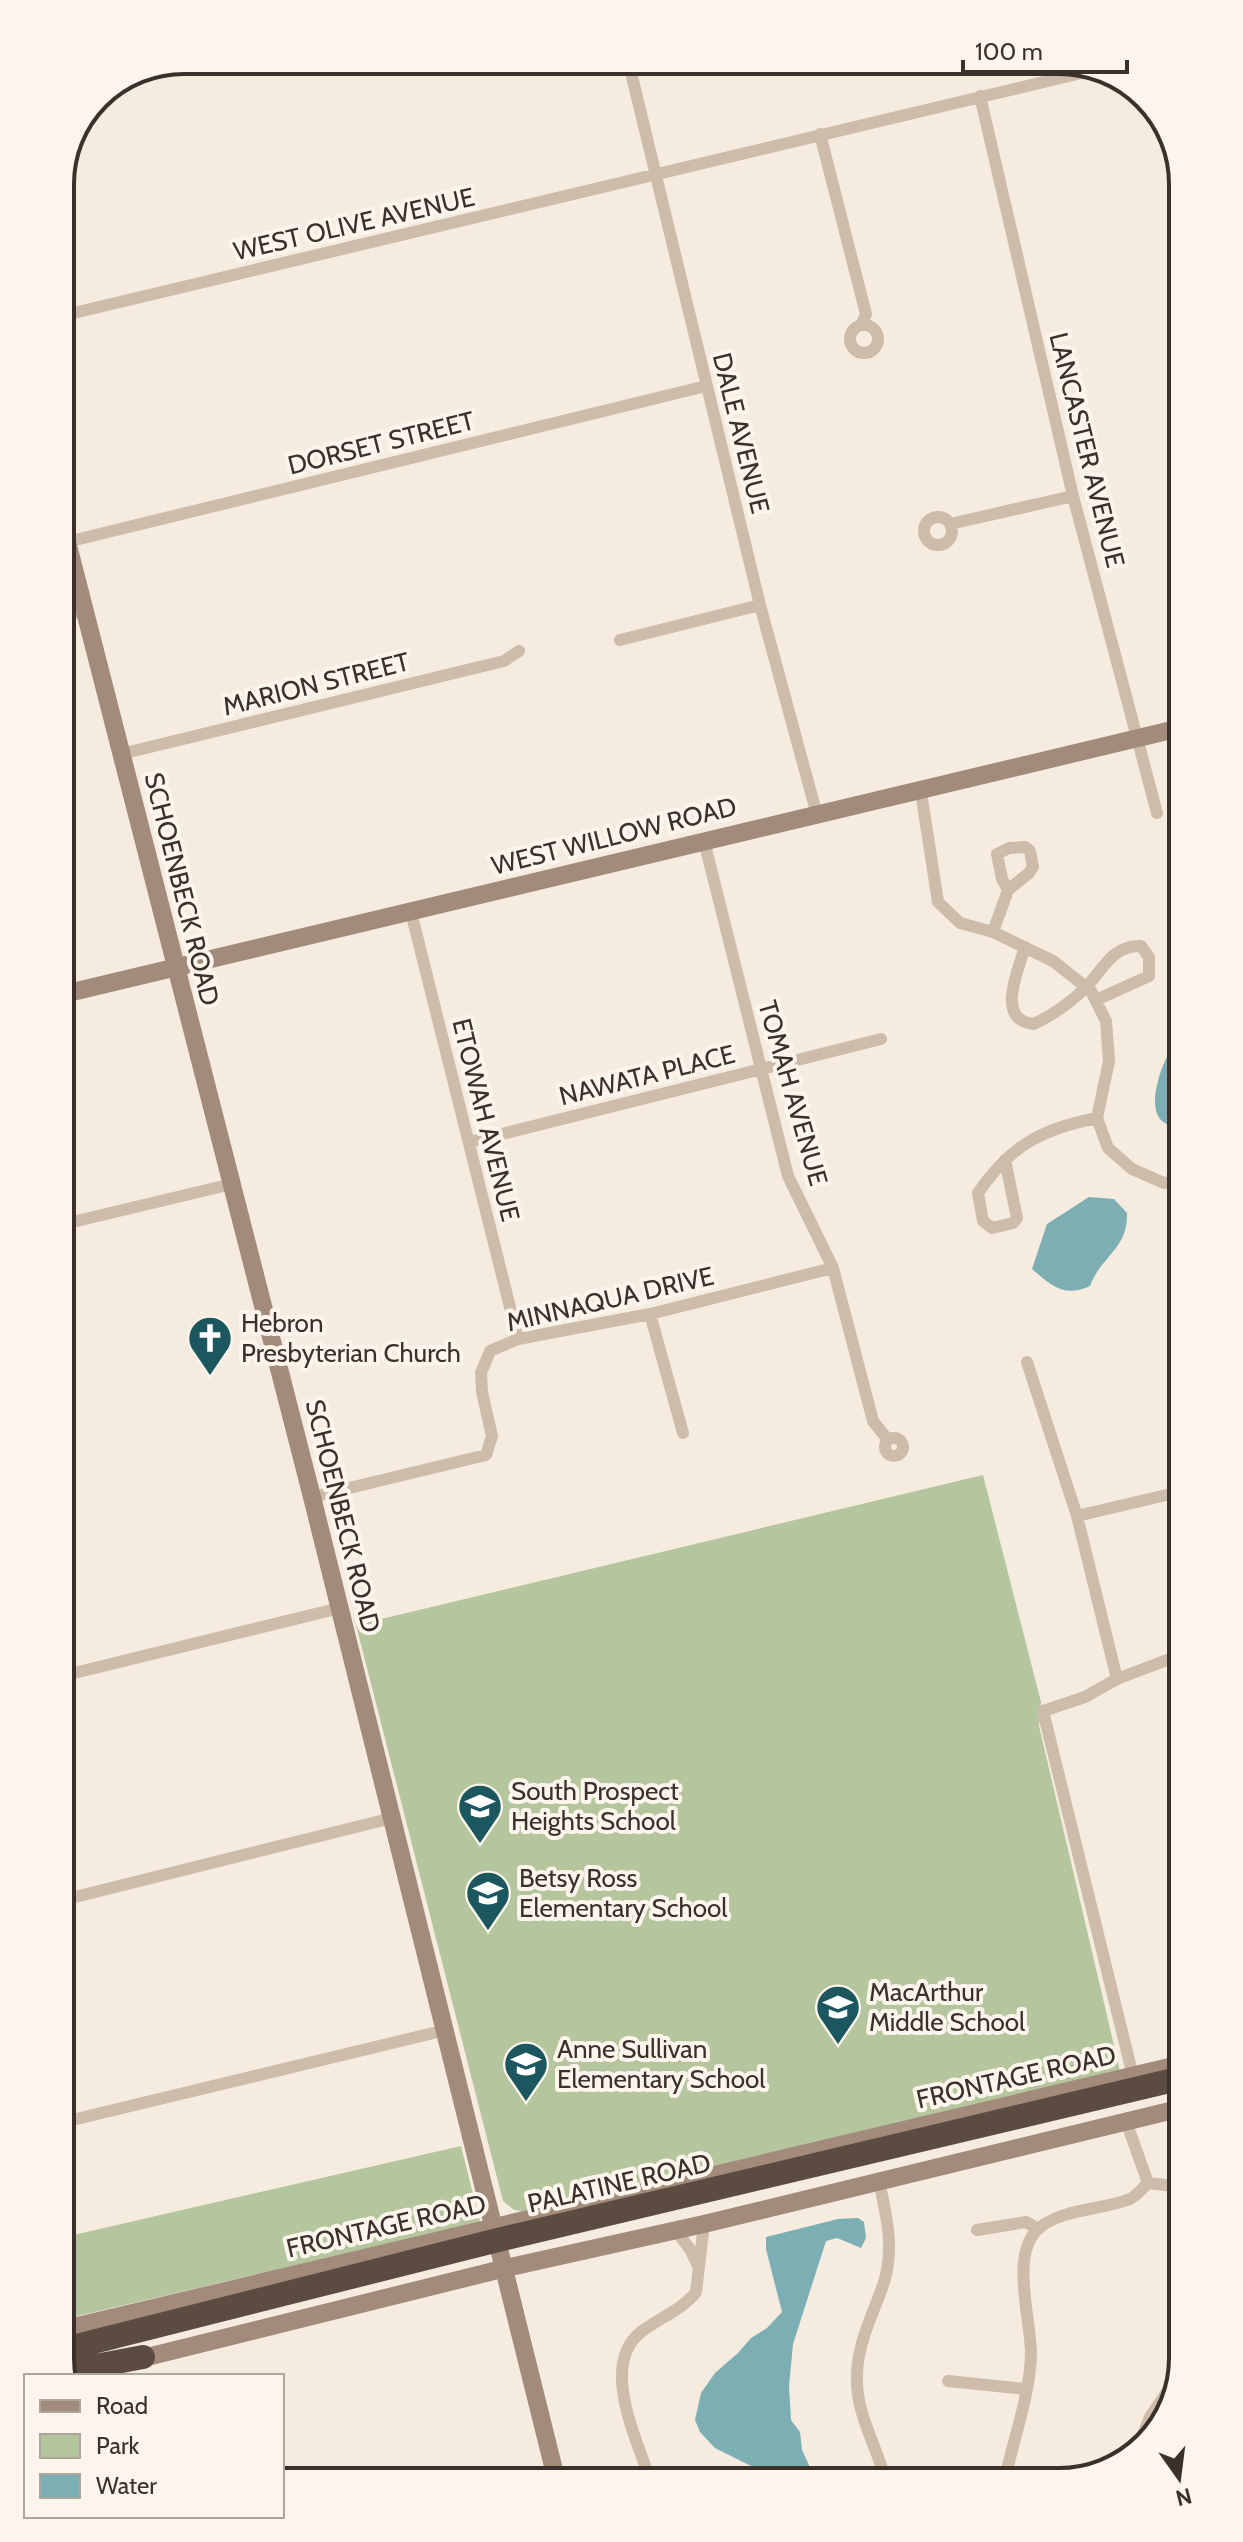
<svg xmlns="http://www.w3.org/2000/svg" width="1243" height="2542" viewBox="0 0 1243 2542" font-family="Cabin,sans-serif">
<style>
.green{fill:#b5c59e}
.water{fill:#7caeb4}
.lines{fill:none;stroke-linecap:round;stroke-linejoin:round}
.street{stroke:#cebcaa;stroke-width:12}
.secondary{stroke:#a28b7b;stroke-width:18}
.highway{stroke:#5c4b40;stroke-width:24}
.labels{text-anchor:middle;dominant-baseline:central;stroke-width:8;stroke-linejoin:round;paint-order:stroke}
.street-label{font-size:26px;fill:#3b302a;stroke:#fbf5ec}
.poi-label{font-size:26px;fill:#3b302a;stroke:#fbf5ec;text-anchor:start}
.rim{fill:none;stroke:#3b302a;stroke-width:4}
</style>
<rect width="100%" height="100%" fill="#f5ecdf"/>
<path class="green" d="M983,1475L1041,1702L1039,1726L1120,2071L523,2211L514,2210L503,2201L356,1625Z
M461,2146L480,2222L69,2318V2236Z"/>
<path class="water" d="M1178,1039V1130C1173,1127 1165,1124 1161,1120C1145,1104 1165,1053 1178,1039Z
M1089,1197L1114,1199L1127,1213C1128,1249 1101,1256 1090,1286C1064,1298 1052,1286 1032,1269L1047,1224Z
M858,2218L864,2222L866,2238L861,2248L837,2238L826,2241L793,2344L789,2386L791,2420L800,2432L802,2450L814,2476H773L755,2468L715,2448L700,2432L695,2420L701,2393L715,2373L738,2353L751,2338L767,2328L782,2312L766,2249V2237L838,2219Z"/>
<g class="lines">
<path class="street" d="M628,60L760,605L817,815
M980,96L1073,496L1157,813
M820,134L866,314L862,324
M61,316L1094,70
M850 339a14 14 0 1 1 28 0a14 14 0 1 1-28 0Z
M924 531a14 14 0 1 1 28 0a14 14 0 1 1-28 0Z
M950,524L1073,496
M67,542L706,386
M62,616L85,610
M620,640L760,605
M121,754L504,661L519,651
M921,792L938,902L960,923L993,932L1053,961L1091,991L1106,1021L1109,1061L1097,1118L1108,1148L1132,1169L1164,1183L1178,1182
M704,841L788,1176L833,1268L873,1421L888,1440
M411,912L518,1339
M993,932L1008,890L1029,873L1033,867L1030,851L1025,847L1009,848L997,854L1002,879L1008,890
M1025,947C1018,971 995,1020 1034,1024C1052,1015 1073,1001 1087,986C1104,968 1113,945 1141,946L1149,957V976L1096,1000
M470,1142L881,1039
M1005,1160L1017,1218L1013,1223L992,1228L983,1221L978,1193C1010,1146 1041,1129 1097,1118
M64,1224L232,1184
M650,1314L683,1433
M1027,1362L1077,1516L1117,1679
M885 1447a9 9 0 1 1 18 0a9 9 0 1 1-18 0Z
M312,1497L486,1455L492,1436L482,1392L481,1373L490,1351L518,1339L650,1314L833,1268
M1077,1516L1179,1492
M66,1675L340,1608
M67,1899L392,1818
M1133,2076L1043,1711L1085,1697L1117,1679L1180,1655
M68,2121L446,2030
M1126,2121L1148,2183L1182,2187
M879,2181C886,2214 894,2245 885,2279C875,2311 858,2340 857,2374C855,2411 874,2440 884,2475
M977,2230L1026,2222L1038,2229
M676,2231L690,2249L699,2268
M948,2381L1025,2389
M1139,2446L1150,2417L1178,2376
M1006,2474C1015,2435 1030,2393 1031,2354C1031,2320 1010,2254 1038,2229C1060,2209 1102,2210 1130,2199C1136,2196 1143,2188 1148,2183
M649,2477C636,2437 600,2364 641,2332C659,2318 682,2310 696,2292L704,2224"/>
<path class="secondary" d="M62,522L312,1497L556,2478
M64,994L1176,729
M69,2328L1182,2064
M131,2361L506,2268L704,2224L1182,2108"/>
<path class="highway" d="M69,2348L498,2240L1182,2078
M69,2371L143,2357"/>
</g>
<defs>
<g id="church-pin" transform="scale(2.3)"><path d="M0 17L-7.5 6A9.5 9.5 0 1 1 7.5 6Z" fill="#1c5760" stroke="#fbf5ec"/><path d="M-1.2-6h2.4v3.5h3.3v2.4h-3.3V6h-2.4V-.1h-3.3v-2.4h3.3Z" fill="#fff"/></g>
<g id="school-pin" transform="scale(2.3)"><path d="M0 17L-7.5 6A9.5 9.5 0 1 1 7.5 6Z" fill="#1c5760" stroke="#fbf5ec"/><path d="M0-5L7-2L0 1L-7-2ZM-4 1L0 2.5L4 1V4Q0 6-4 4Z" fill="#fff"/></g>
</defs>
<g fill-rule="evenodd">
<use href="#church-pin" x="210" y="1338"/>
<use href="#school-pin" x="480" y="1806"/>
<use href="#school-pin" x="488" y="1893"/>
<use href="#school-pin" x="838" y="2007"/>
<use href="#school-pin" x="526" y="2064"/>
</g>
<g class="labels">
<g class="street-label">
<text transform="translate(354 224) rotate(-13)">WEST OLIVE AVENUE</text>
<text transform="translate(741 433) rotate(76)">DALE AVENUE</text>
<text transform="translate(381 443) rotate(-14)">DORSET STREET</text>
<text transform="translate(1087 450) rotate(76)">LANCASTER AVENUE</text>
<text transform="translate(316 684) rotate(-14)">MARION STREET</text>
<text transform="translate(614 836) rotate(-14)">WEST WILLOW ROAD</text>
<text transform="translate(182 889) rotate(76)">SCHOENBECK ROAD</text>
<text transform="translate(647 1075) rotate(-14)">NAWATA PLACE</text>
<text transform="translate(793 1093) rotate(74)">TOMAH AVENUE</text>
<text transform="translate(486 1120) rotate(76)">ETOWAH AVENUE</text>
<text transform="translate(610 1299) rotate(-13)">MINNAQUA DRIVE</text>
<text transform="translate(343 1516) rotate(76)">SCHOENBECK ROAD</text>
<text transform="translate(1016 2077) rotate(-13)">FRONTAGE ROAD</text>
<text transform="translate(619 2183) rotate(-13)">PALATINE ROAD</text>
<text transform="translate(386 2226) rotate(-13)">FRONTAGE ROAD</text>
</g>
<g class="poi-label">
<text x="241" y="1323">Hebron<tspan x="241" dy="30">Presbyterian Church</tspan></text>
<text x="511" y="1791">South Prospect<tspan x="511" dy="30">Heights School</tspan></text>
<text x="519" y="1878">Betsy Ross<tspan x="519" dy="30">Elementary School</tspan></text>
<text x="869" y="1992">MacArthur<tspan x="869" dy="30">Middle School</tspan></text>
<text x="557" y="2049">Anne Sullivan<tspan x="557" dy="30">Elementary School</tspan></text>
</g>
</g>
<path d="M0 0H1243V2542H0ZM184 74H1059A110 110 0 0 1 1169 184V2358A110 110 0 0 1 1059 2468H184A110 110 0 0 1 74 2358V184A110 110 0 0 1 184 74Z" fill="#fbf5ec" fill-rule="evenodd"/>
<path class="rim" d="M184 74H1059A110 110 0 0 1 1169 184V2358A110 110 0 0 1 1059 2468H184A110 110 0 0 1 74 2358V184A110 110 0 0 1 184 74Z"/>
<rect x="24" y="2374" width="260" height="144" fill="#fbf5ec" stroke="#aea69e" stroke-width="2"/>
<rect x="40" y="2400" width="40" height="12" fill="#a28b7b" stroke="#aea69e" stroke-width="2"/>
<text x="96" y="2414" font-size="24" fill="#3b302a">Road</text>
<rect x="40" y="2434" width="40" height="24" fill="#b5c59e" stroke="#aea69e" stroke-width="2"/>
<text x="96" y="2454" font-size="24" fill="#3b302a">Park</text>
<rect x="40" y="2474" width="40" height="24" fill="#7caeb4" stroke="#aea69e" stroke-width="2"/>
<text x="96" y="2494" font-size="24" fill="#3b302a">Water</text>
<g transform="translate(1179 2478) rotate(166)" stroke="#fbf5ec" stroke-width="6" paint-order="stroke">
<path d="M0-6L14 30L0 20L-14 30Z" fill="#3b302a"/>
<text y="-12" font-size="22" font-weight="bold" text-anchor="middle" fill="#3b302a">N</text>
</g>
<path d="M963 60v12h164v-12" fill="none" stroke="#3b302a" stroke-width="4"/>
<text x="975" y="60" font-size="24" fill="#3b302a" stroke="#fbf5ec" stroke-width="6" paint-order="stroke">100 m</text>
</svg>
